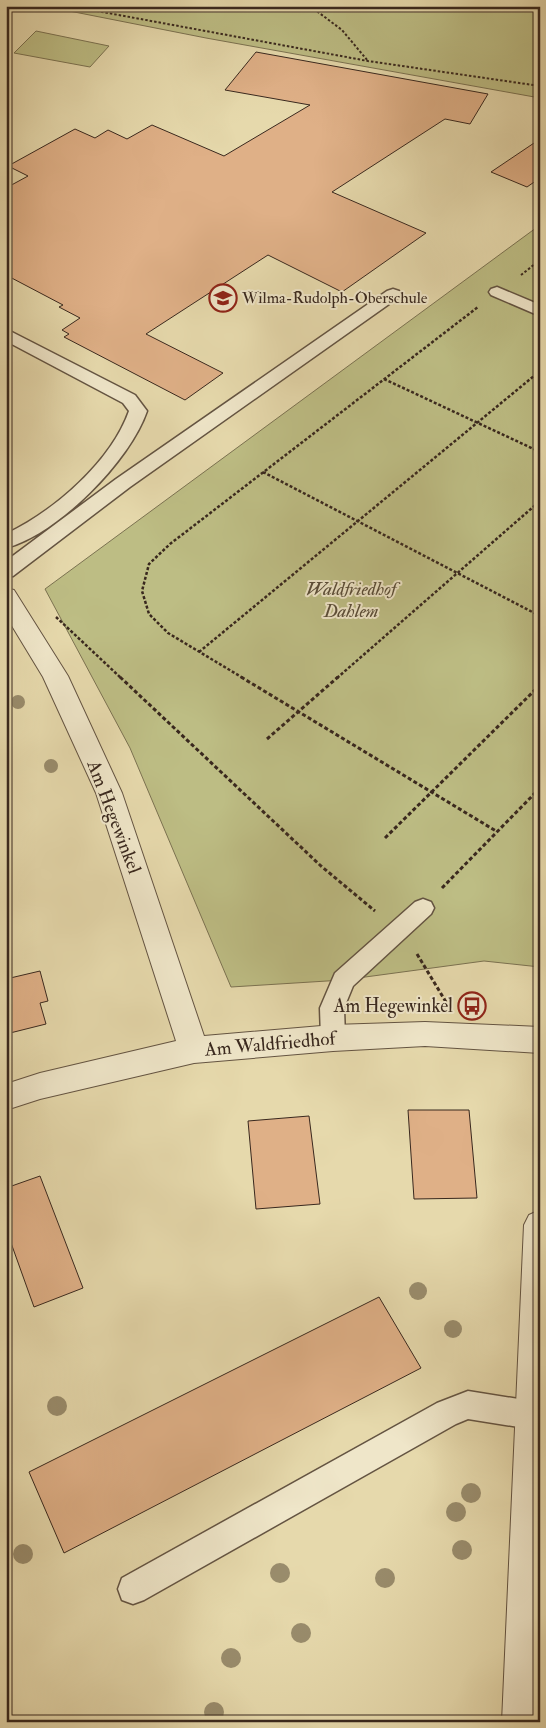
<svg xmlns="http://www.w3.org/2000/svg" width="546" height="1728" viewBox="0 0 546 1728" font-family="'IM FELL Double Pica',serif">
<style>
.green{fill:#bdbd84;stroke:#7b7251}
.building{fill:#dfb087;stroke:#39281e}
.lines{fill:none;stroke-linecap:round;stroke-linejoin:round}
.lane-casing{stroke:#645442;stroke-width:3}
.street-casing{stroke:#645442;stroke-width:2}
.path-far2{stroke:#39281e;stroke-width:2;stroke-dasharray:2.5 2;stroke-linecap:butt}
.path-far1{stroke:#39281e;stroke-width:2.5;stroke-dasharray:3 2;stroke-linecap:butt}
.path{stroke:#39281e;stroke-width:3;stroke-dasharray:4 2.5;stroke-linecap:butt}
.lane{fill:#efe6c9;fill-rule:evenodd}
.street{fill:#efe6c9;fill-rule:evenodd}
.tree{fill:#998c6c}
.labels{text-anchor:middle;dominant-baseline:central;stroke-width:4;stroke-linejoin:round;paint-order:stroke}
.far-poi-label{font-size:16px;fill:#39281e;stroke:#efe6c9;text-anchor:start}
.park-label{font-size:19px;font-style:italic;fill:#5a4d38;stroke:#efe6c9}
.street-label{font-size:19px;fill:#39281e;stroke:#efe6c9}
.poi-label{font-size:19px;fill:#39281e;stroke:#efe6c9;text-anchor:end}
</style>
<rect width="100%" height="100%" fill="#e6d9ac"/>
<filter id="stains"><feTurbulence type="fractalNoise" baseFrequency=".004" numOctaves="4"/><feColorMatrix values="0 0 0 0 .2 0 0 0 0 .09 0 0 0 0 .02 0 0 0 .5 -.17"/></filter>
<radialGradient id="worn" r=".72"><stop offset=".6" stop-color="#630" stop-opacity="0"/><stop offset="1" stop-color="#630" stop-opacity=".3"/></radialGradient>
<path class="green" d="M44,6H540V98L206,38Z
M36,31L109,46L90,67L14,53Z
M540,225V967L484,961L343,980L231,987L130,748L45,589Z"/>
<path class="building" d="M256,52L488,94L470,124L445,119L332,192L426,233L342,292L268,255L146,334L223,373L185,400L64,337L69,334L62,330L80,318L59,307L63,305L6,275V188L28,176L8,166L75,129L95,138L108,130L127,139L152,125L224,156L310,105L225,90Z
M540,139V178L527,187L491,172Z
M40,971L48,1001L40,1003L46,1024L6,1034V979Z
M408,1110H469L477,1198L414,1199Z
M309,1116L320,1204L256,1209L248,1121Z
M40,1176L83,1288L34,1307L6,1229V1188Z
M379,1297L421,1368L64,1553L29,1472Z"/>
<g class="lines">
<g class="lane-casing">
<path id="lane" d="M497,287L540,305V316L491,295L489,292L491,289Z
M393,289L399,291L401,294L399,297L130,487L13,576L6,577V561L116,479L387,291Z
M6,329L135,395L147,411C130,461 58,534 6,548V534C54,511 111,462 129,411L123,403L6,341Z
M423,899L431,902L434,908L431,914L353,986L344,1008L345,1038L342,1045L333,1048L324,1045L321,1038L320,1008L335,973L415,902Z
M468,1391L531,1401L540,1405V1425L531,1429L468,1419L456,1424L144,1600L133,1604L122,1600L118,1589L122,1578L437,1403Z"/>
</g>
<g class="street-casing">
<path id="street" d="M6,588L14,590L68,676L122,793L204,1036L333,1025L425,1022L540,1027V1053L425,1046L333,1051L194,1063L40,1099L6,1110V1084L40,1073L176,1041L96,793L43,677L6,616Z
M540,1210V1722H502L524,1225L529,1215Z"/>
</g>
<path class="path-far2" d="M70,6L368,61L540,86
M310,6L342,30L368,61
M521,275L540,260"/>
<path class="path-far1" d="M384,379L540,452
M263,472L540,616
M56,617L121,678
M199,652L540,371
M243,678L168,633L149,614L142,591L149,564L170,544L478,307
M337,678L540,501"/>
<path class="path" d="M120,677L321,866L375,911
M241,677L496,831
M267,739L338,677
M385,838L540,685
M442,888L540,788
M417,954L446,1002"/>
<use href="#lane" class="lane"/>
<use href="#street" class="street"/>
</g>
<g class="tree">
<circle cx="18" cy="702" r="7"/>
<circle cx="51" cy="766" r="7"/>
<circle cx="418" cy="1291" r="9"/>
<circle cx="453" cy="1329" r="9"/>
<circle cx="57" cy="1406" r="10"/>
<circle cx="471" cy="1493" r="10"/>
<circle cx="456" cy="1512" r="10"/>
<circle cx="462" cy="1550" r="10"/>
<circle cx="23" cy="1554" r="10"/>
<circle cx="280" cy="1573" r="10"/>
<circle cx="385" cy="1578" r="10"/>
<circle cx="301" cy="1633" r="10"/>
<circle cx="231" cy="1658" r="10"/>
<circle cx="214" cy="1712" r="10"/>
</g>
<defs>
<g id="school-ring" transform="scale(1.4375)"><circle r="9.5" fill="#efe6c9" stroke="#8f2418" stroke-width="1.5"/><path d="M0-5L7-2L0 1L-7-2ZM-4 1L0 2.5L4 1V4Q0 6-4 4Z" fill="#8f2418"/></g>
<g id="bus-ring" transform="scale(1.4375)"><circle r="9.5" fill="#efe6c9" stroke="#8f2418" stroke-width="1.5"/><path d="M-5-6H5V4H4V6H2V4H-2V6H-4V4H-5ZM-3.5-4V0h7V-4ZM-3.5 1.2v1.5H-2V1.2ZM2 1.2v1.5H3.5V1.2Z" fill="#8f2418"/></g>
</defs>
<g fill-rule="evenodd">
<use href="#school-ring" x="223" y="298"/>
<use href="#bus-ring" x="472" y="1006"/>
</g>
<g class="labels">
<g class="far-poi-label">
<text x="242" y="298">Wilma-Rudolph-Oberschule</text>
</g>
<g class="park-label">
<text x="351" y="589">Waldfriedhof<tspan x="351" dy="22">Dahlem</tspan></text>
</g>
<g class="street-label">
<text transform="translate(114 817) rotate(69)">Am Hegewinkel</text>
<text transform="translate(270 1044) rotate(-5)">Am Waldfriedhof</text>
</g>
<g class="poi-label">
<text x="453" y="1006">Am Hegewinkel</text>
</g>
</g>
<rect width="546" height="1728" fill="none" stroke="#e6d9ac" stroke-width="25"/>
<rect x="8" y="8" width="531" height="1713" fill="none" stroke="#39281e" stroke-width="2.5"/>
<rect x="12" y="12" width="521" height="1703" fill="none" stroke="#39281e"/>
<rect width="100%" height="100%" filter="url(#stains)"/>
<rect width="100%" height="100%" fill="url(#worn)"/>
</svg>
